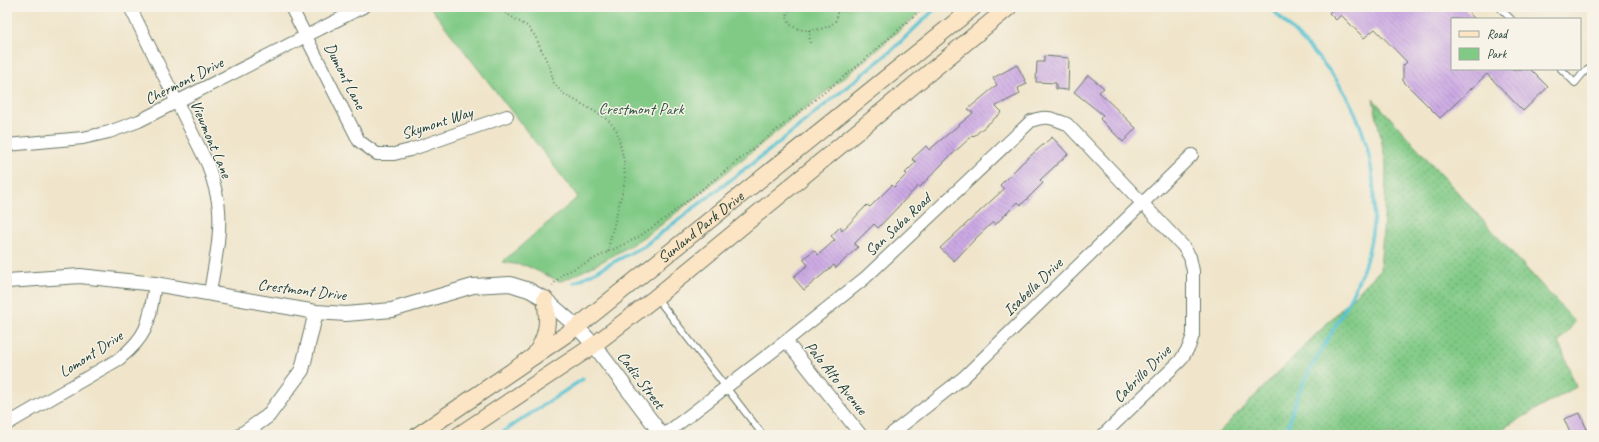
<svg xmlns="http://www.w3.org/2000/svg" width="1599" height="442" viewBox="0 0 1599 442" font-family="Caveat,sans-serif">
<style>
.grass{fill:url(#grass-dots);stroke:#50845d}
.green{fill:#81ca86;stroke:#50845d}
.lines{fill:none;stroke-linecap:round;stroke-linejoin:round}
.stream{stroke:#58c3d3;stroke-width:3.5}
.building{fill:url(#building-back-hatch)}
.service-casing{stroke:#687869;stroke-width:8}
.minor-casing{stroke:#687869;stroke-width:14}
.tertiary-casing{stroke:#687869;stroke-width:16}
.secondary-casing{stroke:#687869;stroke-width:18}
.path{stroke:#687869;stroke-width:2;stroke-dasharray:1 3;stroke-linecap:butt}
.service{stroke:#fff;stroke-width:6}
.minor{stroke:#fff;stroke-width:12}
.tertiary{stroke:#fff;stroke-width:14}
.secondary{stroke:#fce5c4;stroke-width:16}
.labels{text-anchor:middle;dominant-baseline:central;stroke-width:3;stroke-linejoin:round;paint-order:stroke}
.street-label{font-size:16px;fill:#1f3d34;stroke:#f7f3e8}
.park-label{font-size:16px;fill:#335944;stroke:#f7f3e8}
</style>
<defs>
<pattern id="grass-dots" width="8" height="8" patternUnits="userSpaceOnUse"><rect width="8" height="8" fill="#81ca86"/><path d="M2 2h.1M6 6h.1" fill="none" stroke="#69a56e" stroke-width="1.8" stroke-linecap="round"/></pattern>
<pattern id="building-back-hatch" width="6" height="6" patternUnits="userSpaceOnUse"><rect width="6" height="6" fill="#cca9e4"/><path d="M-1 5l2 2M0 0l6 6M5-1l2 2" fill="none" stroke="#a58bba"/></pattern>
</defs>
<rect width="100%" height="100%" fill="#f7f3e8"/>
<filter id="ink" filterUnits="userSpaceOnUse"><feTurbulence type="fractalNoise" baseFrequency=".025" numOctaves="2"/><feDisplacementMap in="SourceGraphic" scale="8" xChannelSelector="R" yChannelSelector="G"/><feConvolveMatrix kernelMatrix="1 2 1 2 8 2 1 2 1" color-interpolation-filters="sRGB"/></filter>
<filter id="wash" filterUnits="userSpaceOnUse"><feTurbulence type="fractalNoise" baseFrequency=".012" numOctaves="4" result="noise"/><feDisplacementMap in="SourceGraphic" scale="16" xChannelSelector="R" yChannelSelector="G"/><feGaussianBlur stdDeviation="0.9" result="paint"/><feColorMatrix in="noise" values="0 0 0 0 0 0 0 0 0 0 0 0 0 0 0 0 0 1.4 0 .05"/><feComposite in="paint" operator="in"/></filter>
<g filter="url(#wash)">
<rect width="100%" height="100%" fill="#f0e5cb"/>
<path class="grass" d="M1373,99L1575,322L1559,342L1576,387L1491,435H1216L1380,270L1385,207L1386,163Z"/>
<path class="green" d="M430,7H926L864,61L661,225C630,247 598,265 564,280L559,281L527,266L502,262L578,197Z"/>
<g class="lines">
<path class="stream" d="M1270,7C1291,29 1313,50 1332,74C1370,124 1384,196 1367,257C1362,276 1352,295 1343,312C1322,352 1293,389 1287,435
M574,283L644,246L771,149L891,51L937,7
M498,435L583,379"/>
</g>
<g id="blocks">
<path class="building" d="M1333,7H1463L1475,19H1452V69H1530L1548,87L1523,111L1487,74L1440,118L1403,81V66L1407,62L1375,29L1364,38L1341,15L1336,20L1329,13L1334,8Z
M1044,56L1069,58L1068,90L1056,89V83L1036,82L1037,62H1044Z
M1017,65L1027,84L1018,88L1020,94L996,106L1002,112L974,136L973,135L944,162L920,187L918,186L878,228L874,224L854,244L858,247L836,268L834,265L804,290L793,277L808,265L803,259L814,250L818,255L835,240L831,236L840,227L842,231L867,205L870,207L892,185L894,187L907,174L905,173L916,162L912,159L926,146L929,150L973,113L968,109L997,85L993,78Z
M1088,75L1104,88L1099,92L1136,128L1123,142L1100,119L1103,115L1074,92Z
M1052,137L1068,154L1040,180L1043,183L1021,205L1018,202L995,225L993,222L977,237L954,261L940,248L1004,189L1000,185L1022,163Z
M1580,413L1588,432L1585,433L1586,435H1571L1564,419Z"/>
</g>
</g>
<g filter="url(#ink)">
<use href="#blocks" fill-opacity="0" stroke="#687869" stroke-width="1"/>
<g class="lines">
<g class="service-casing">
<path id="service" d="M1499,7L1511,19
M1561,69L1575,83L1584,72L1592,67
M656,297L763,435"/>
</g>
<g class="minor-casing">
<path id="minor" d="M130,7L208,165C213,180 218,195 219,210C221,238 214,266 210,293
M291,7L359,141L377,154H394L410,150L507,116
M7,145L83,138L109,132L139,121L363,7
M786,341L861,435
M7,424L119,359C150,334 149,321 155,284
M664,435L786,341L865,278L1031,121C1046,115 1052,118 1067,124L1183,246L1190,257L1193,271V335L1189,347L1180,361L1103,435
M890,435L964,377L1192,155"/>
</g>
<g class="tertiary-casing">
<path id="tertiary" d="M7,281L80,276L155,284L316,312L346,314L392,310L473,286L510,284L529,290L545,299L577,327L594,345L662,435
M241,435L268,416L302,370L316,312"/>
</g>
<g class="secondary-casing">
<g id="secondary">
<path d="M534,356C548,336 549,322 545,299"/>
<path id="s1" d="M418,435L577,327L974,7"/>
<path d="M459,435L594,345L656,297L1009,7"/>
</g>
</g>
<path class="path" d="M495,7L527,26L535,36L550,68L554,83L562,93L601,115L610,122L617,131L624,161L625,181L608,249V253
M792,7C788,11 786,15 788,21C796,39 851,29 834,7
M809,30L810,45
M552,286L561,275L637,238L667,217L860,64L924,7"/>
<use href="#service" class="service"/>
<use href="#minor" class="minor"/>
<use href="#tertiary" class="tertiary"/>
<use href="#secondary" class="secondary"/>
</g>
</g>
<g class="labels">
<g class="street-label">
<text transform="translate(345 76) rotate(63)">Dumont Lane</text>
<text transform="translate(184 81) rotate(-27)">Chermont Drive</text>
<text transform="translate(437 123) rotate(-18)">Skymont Way</text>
<text transform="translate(211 139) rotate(67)">Viewmont Lane</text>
<text transform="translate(898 225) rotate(-43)">San Saba Road</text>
<text stroke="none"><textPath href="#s1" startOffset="351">Sunland Park Drive</textPath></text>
<text transform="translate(1033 287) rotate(-44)">Isabella Drive</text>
<text transform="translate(302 290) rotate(7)">Crestmont Drive</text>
<text transform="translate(91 354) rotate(-33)">Lomont Drive</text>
<text transform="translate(1142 374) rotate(-45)">Cabrillo Drive</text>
<text transform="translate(836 378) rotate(51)">Palo Alto Avenue</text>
<text transform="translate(641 380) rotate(53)">Cadiz Street</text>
</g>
<g class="park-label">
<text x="641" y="109">Crestmont Park</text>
</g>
</g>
<rect width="1599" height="442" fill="none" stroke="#f7f3e8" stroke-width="24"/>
<rect x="1451" y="18" width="130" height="52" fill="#f7f3e8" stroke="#a1aaa0"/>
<rect x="1459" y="31" width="20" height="6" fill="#fce5c4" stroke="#a1aaa0"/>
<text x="1487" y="38" font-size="12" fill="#1f3d34">Road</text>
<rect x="1459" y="48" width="20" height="12" fill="#81ca86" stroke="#a1aaa0"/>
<text x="1487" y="58" font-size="12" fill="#1f3d34">Park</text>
</svg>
